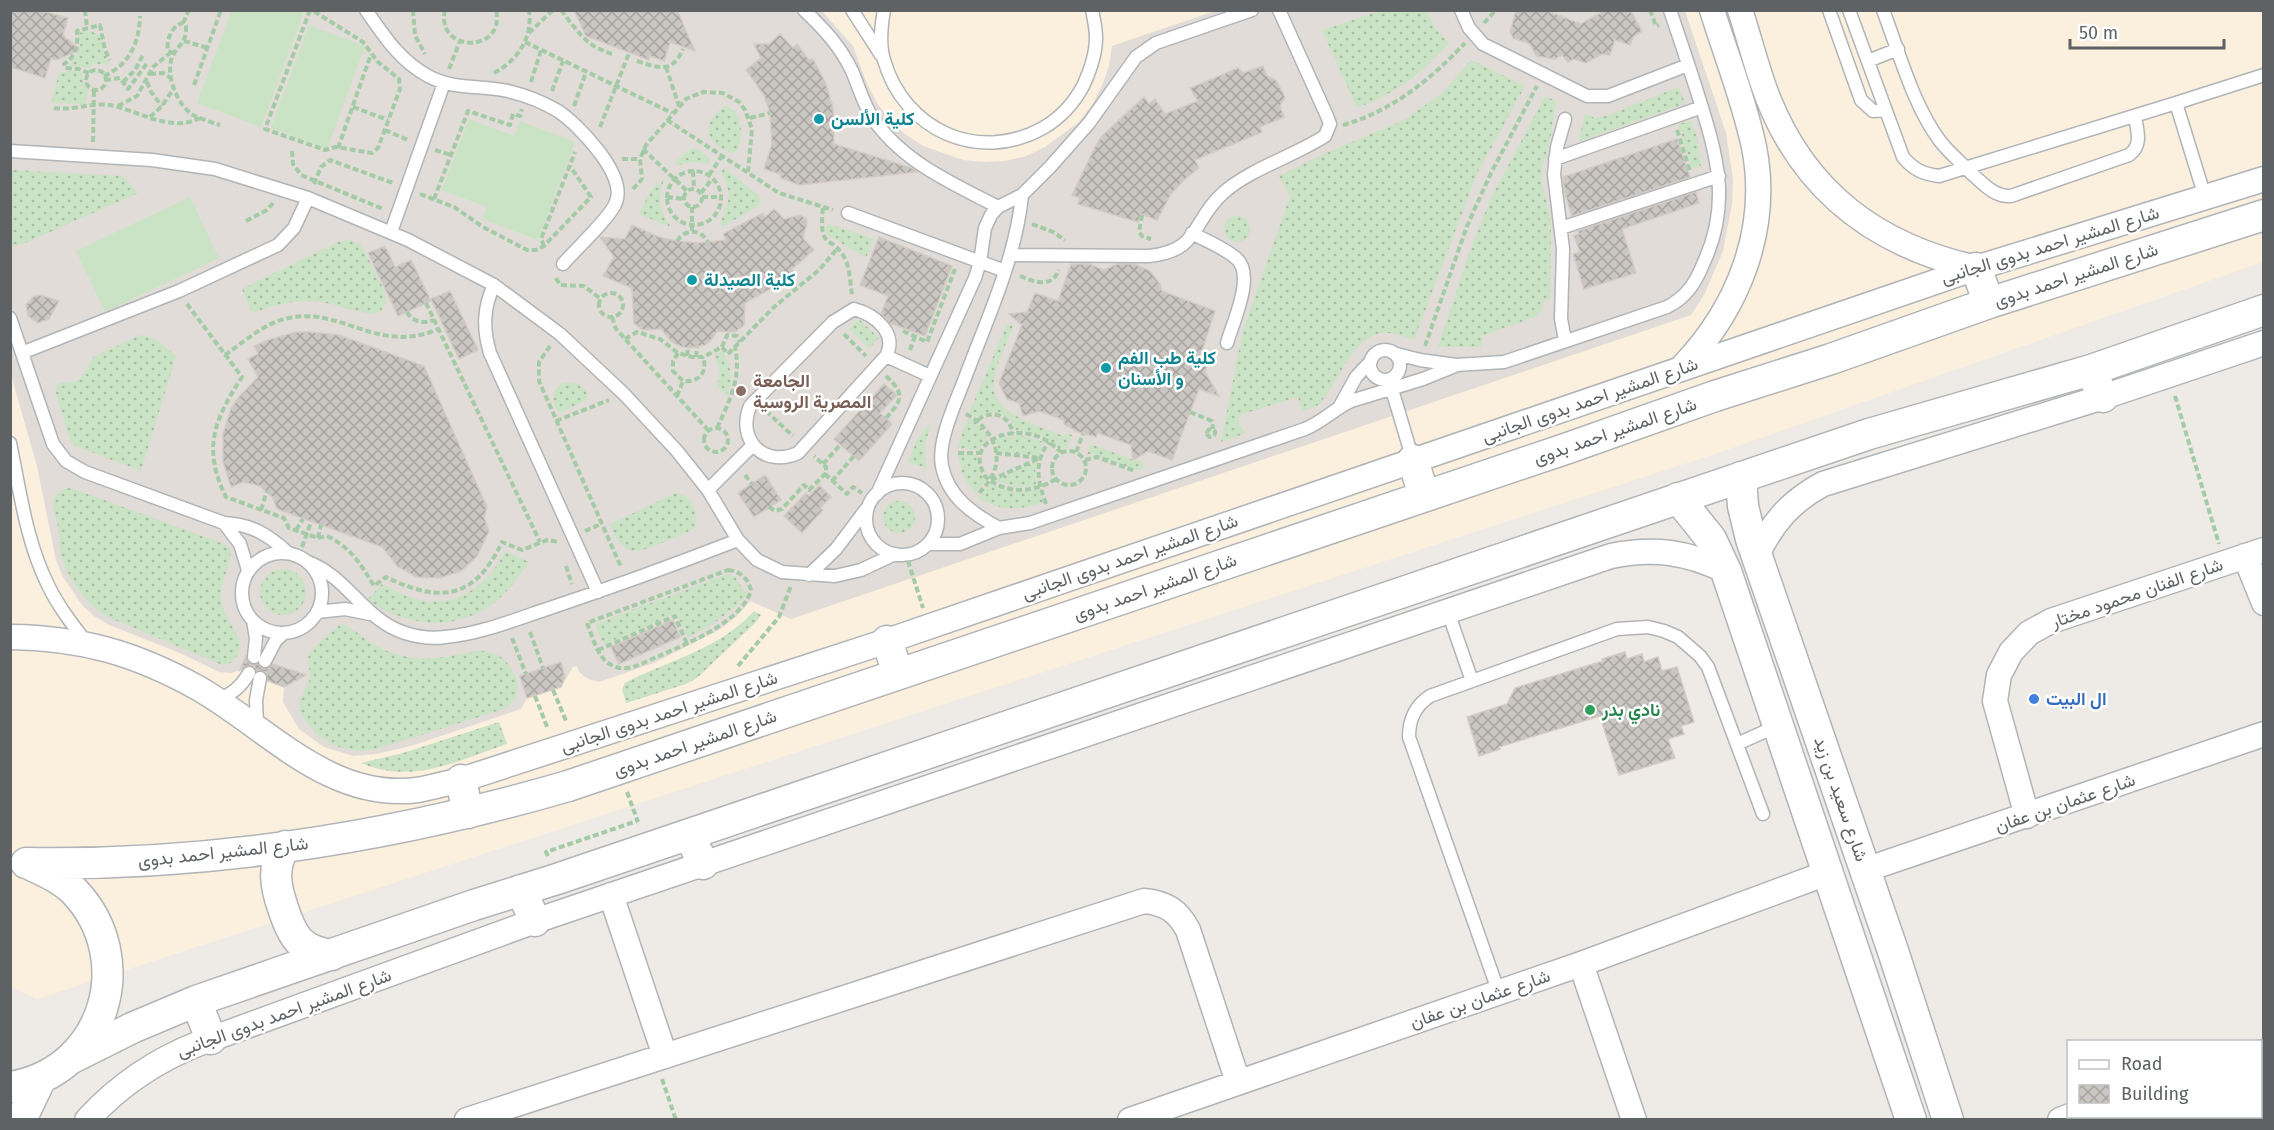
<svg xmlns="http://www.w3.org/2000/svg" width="2274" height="1130" viewBox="0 0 2274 1130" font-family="'Fira Sans',Vazirmatn,sans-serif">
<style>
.commercial{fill:#fbefde}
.education{fill:#e1dcd7}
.grass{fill:url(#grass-dots)}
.pitch{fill:#cae3c5}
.building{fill:url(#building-cross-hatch);stroke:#d3ccc5;stroke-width:1.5}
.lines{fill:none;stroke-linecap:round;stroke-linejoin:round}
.service-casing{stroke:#b1b4b7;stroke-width:15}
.minor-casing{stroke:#b1b4b7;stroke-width:27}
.tertiary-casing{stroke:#b1b4b7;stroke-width:33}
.path{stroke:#a3cba6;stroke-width:4;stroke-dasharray:6 3;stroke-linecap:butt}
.service{stroke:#fff;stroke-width:12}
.minor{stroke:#fff;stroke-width:24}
.tertiary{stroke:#fff;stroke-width:30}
.culture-dot{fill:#0f9aa8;stroke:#fff;stroke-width:2}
.education-dot{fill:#8d6e63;stroke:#fff;stroke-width:2}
.shop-dot{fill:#3f7fe0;stroke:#fff;stroke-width:2}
.leisure-dot{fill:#2e9e5b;stroke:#fff;stroke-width:2}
.labels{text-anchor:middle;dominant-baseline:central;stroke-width:5;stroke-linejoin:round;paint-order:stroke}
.culture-label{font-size:18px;font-weight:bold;fill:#0d838f;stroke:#fff;text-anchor:start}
.street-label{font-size:18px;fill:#5e6265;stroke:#fff}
.education-label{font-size:18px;font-weight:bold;fill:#785e54;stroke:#fff;text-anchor:start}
.shop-label{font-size:18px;font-weight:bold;fill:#366cbe;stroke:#fff;text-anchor:start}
.leisure-label{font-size:18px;font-weight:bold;fill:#27864d;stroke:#fff;text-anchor:start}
</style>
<defs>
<pattern id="grass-dots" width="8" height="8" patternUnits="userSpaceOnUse" patternTransform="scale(1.5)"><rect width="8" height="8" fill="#cae3c5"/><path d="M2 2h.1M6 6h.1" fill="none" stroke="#a7bba4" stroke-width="1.8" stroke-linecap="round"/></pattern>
<pattern id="building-cross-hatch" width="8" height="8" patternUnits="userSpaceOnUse" patternTransform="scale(1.5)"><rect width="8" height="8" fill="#cac6c2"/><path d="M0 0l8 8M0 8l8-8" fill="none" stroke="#a7a4a1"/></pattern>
</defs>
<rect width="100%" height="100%" fill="#eeebe6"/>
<path class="commercial" d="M10,11H2263V262L1721,452L37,999L10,986Z"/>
<path class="education" d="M10,11H822L853,46L867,84L877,103L890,120L905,134L923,146L963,160L984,162L1005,161L1026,156L1045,147L1079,122L1092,105L1102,86L1109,66L1112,46L1215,11H1685L1726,133L1733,180L1732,204L1723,251L1704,295L1691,315L791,619L750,601L737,616L719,630L654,663L599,682L588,679L579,672L577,666L573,667L561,687L527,698L521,709L411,746L376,754L353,756L324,747L299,729L283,702L284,687L240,670L231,673L219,672L180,653L109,625L94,616L82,605L63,577L56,560L37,466L11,375Z"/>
<path class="grass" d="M1380,11H1426L1435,28L1449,43C1418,76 1400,91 1357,108L1322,30Z
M91,31L100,36L104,52L109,62L107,65L95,64L88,68L80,66H69L81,49L78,33Z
M1471,60L1525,86L1477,174L1414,340C1404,337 1393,332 1383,333C1352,335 1338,385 1319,404C1315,408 1308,409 1302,411L1298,397L1242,414L1237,422L1246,433L1221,442L1242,334L1290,196L1279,176L1326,153L1404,120L1441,94Z
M71,71L82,72L83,83L88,90L85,104L51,103L59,73Z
M1679,87L1685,104L1579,141L1585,114L1595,118L1606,116Z
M1545,96L1556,101L1550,141L1543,165L1541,179L1551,222L1550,300H1544L1542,311L1535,317L1482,336L1483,347H1438L1469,253L1491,198Z
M727,106C744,114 743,136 737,151L733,153C713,147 699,132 716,114C720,110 722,107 727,106Z
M1691,121L1697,138L1701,166L1692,168L1678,124Z
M693,147L709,157L710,163C704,165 698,162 690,162C685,163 681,165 675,165L676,161Z
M724,168L757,194L761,200L758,206L722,227L720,223C729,205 733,192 721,173Z
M11,170L123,176L138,193L23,244L12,246Z
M665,178C657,196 659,212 671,227L639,214L651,190Z
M1224 229a13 13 0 1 1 26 0a13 13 0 1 1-26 0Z
M829,224L874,239L866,258L828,235L825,228Z
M349,240L359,244L363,248L385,292L386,303L380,312C365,318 332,301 312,301C291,300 272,306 252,313L242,289L338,242Z
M859,319L879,338L869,348L849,329Z
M1007,324L1013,326C1007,343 997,362 994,380C988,414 1041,426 1065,437L1067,433L1072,435L1067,448L1059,449L1040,435L1016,430C1010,413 994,408 979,417L969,413Z
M140,335L154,338L176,356L141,471L73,445L69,437L55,390L59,383C65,382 73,383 78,380C87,375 87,363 95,356Z
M722,351C732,365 733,380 727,396L717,386L720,371L715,355Z
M570,382C579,383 588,390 588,399L560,413C551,403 551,392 561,384Z
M968,418L978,424L988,437L978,450L957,448Z
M932,421L925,444L926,468L908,462L917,440Z
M1020,435L1044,442L1038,456L998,451L996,439Z
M1091,444L1133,460L1142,461L1144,468C1131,476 1104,452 1087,454Z
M976,454L980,471L987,480L975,493L963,476L958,455Z
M1036,462L1035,476L1036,486L1014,487L995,480Z
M991,483C1006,493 1022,495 1039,489L1044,502C1019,511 1001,511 978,498Z
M67,488L74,489L224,544L230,548C234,562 219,582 221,599C223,616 235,627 240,643C239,655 234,667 220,664L108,617C86,604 68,579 61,555C58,546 61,536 58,527C55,512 46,494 67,488Z
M676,493C692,495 702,516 693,529C684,535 672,538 662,543C632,555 623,556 610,524Z
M883 517a16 16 0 1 1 32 0a16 16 0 1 1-32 0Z
M505,551L529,562C521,573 513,585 503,595C463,633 411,629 367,600L382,584C392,589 402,595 412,598C453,611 488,587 505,551Z
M260 592a23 23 0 1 1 46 0a23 23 0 1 1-46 0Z
M728,574L735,577L747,595C728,614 712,626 688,637L676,613L603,645L595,624Z
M754,611L761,615L756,622L697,678L686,684L626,703L622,689L625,683C669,660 720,649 754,611Z
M342,624C365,635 374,650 403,656C417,659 432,659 445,657C478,651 499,641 516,678C520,690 516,700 507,708L373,750C347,753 323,745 308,723C304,719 300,714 299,707C299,697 309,688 310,677C311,669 306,662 309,655C311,650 337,626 342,624Z
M499,722L507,744C456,761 413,785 361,763L403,753Z"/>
<path class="pitch" d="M232,10L304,11L261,127L197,103Z
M309,25L365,46L327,149L271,128Z
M469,119L514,136L520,121L575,142L538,240L482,219L487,207L442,190Z
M190,197L219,258L105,312L76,251Z"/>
<path class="building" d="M10,10H39L68,18L63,35L80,50L56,60L51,58L45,78L10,67Z
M574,10H677L695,51L670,42L664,61L650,56L649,60L586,36Z
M1516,10H1545L1581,24L1605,10H1630L1642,31L1633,37L1630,45L1615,40L1610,55L1602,54L1586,63L1574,59L1568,62L1562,55L1555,59L1536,56L1530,44L1513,38L1510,32Z
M780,34L793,48L797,44L809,60L813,59L825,82L833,107L834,144L912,168L917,172L799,185L781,178L780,174L764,169L772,144L770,113L764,95L746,70L761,58L754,44H769Z
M1263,66L1267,76L1276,80L1285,97L1280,106L1284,117L1260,127L1262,132L1195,160L1199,168L1184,180L1171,194L1157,220L1141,214L1138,222L1078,204L1080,198L1072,195L1096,145L1102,136L1144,97L1149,104L1155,99L1165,114L1198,101L1190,88L1238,68L1243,73Z
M1677,139L1690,177L1572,216L1565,194L1563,177Z
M1696,192L1699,203L1622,229L1636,273L1584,289L1573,254L1580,252L1574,236L1579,234L1578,231Z
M774,209L784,219L801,215L806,219L807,223L803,238L814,250L792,269L795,275L745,303L744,325L735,332L717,331L712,339L705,345L688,348L680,346L672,342L661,329L643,330L634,323L632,288L603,276L614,257L600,237L625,239L632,225L659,237L676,241L698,243L726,240L723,234L763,213L765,217Z
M879,237L952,266L925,336L890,323L881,314L888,296L860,285Z
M385,246L395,267L411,260L431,301L398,316L368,253Z
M1071,264H1089L1104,270L1117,264H1135L1150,271L1160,284L1162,291L1215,311L1201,354L1210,358L1205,372L1219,396L1199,389L1172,460L1148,451L1133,460L1131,445L1098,433L1096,437L1078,432L1064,424V420L1039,411L1023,416L1019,403L1007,399L999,383L1022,325L1009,314L1027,312L1035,293L1058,301Z
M450,291L478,350L459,359L431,299Z
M40,295L59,301L49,319L38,323L28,316L26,305L34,296Z
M296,332H310L339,335L424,366L487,507L484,517L489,531L477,556L461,571L440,578L417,577L398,567L382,547L277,509L273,498L260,486L243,482L231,487L223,462V434L231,408L239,397L258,377L248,359L258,354L254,346L268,340Z
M884,384L897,395L880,413L892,424L859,461L834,439Z
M765,475L781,500L754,517L738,493Z
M819,485L831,497L820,508L823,510L802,533L784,516L806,493L809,496Z
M673,620L680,637L619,664L611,647Z
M1625,652L1627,659L1642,654L1644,662L1658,657L1662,671L1677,667L1694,722L1681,726L1684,734L1668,739L1675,758L1619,775L1600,716L1499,747L1500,749L1479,756L1467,717L1507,704L1515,688L1603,661L1602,659Z
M246,656L249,663L258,664L262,669L269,668L273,664L306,675L284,687L268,681L266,672L257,671L253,666H246L240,670Z
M561,662L565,677L561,687L527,698L520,676Z"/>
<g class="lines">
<g class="service-casing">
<path id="service" d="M366,10C384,36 400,61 428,76C454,90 480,85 508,91C525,95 543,102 558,111C579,125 627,175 616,202C611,217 575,250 563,264
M804,10C824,29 840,46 852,71C859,87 863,103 872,117C902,162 952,183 998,207
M852,10L881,55
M884,10C881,27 879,44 884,60C904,130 978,164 1043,128C1060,118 1074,103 1083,86C1090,71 1096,54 1096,38C1096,29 1094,19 1092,10
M1461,10L1469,28L1483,44L1587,96H1608L1688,65
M1829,10L1861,100L1873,111L1885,110
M1849,10L1903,157C1914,170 1923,174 1939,176L2176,103L2205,197
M1883,10C1899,52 1913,105 1940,141C1949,153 1962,163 1972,174C1984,184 1994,197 2011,196L2129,155C2143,145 2137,131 2135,116
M1868,61L1898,49
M2176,103L2264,75
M10,151L152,160L215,169L308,198L408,240L494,285L560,334L624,394L677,451L708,490L738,540L757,560L782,572L835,576L861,570L895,554
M1555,159L1702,107
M848,213L1005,271
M1561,228L1719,176
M391,232L444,83
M1192,233C1206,241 1225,248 1237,259C1255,276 1233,322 1227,343
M1011,255L1149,256C1200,251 1191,222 1223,193C1250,169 1294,156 1325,136L1330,124L1327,116L1279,10
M494,285C483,308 483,329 490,353L598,592
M854,309C876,315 898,334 886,356L798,453C765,468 736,441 750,406L833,322Z
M10,318L53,444L66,461L85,472L224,523C251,524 269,535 288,553
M1565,340L1561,319L1563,249L1554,174L1557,147L1565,119
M1370 365a15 15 0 1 1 30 0a15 15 0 1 1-30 0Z
M24,352L179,291L278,245L294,228L308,198
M1393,353L1420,360L1456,365L1504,362L1667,307C1687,297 1696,282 1704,262C1731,204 1717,155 1699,98C1690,69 1680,40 1670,10
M886,356L930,376
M1390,383L1413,460
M1340,406L1356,377L1371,361
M10,443C20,491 26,541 48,585C58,606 72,624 86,642
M866 519a36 36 0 1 1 72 0a36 36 0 1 1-72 0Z
M708,490L753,445
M877,494L975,278L980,262L985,228L991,215L998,207L1022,195L1050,167L1089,123L1136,57L1156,43L1252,10
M224,523L240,544L248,570
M999,528C973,514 948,497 942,466C937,441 956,402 965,378C987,319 1016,258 1022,195
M928,544H960L999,528L1030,523L1305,429C1322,422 1334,409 1351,401L1423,379L1455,366
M242 593a40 40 0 1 1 80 0a40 40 0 1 1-80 0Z
M308,562C348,577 364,620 405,633C418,637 432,639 445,637C481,634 516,619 550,608C613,587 676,564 738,540
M809,575L836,549L867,508
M317,612L345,609L370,614
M1448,612L1472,681
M253,621L256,638L254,657
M265,661L276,640L284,633
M217,700C232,694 241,687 249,673
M257,726L256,700L260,678
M1737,744L1777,726
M1499,993L1409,737C1409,719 1415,706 1430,696L1617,629L1648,627L1664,631L1678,637L1700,656L1708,667L1763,814"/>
</g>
<g class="minor-casing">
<path id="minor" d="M1740,10C1750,40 1757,70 1768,98C1806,194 1878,246 1976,268
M1684,365C1739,307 1770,228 1754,147C1744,100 1726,55 1712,10
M1757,555C1772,523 1791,501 1823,484L2103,397L2264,343
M2245,556L2264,603
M10,637C82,638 135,653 198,688C268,728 329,801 417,790C431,788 447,783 461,780L887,641L1976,268L2264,179
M2027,816L1995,701L1999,675L2011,652L2029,633L2051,621L2264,550
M1865,870L2264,734
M611,895L665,1056
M1581,964L1634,1120
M2260,1053L2264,1052
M2186,1116L2187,1120
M87,1120C120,1084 156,1060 200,1043L535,921L1611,556C1653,547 1688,552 1726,571
M467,1120L1144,901C1166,903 1178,911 1188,930L1238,1082
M1130,1120L1581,964L1827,873
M2060,1120L2070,1116"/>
</g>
<g class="tertiary-casing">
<path id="tertiary" d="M1976,268L1989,303
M2091,370L2103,397
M1413,460L1424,496
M1741,477L1743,506L1751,539L1892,948L1948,1120
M1678,498L1711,539L1726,571L1911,1120
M887,641L898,673
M461,780L468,813
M689,834L703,864
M285,846C272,867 275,885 283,908C292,936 300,951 332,955
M26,863C209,866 393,837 568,786L1568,448L1715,396L1831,359L1989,303L2264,215
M521,890L535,921
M196,1001L211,1039
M70,1059L132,1028L196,1001L474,905L557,879L1869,434L2091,370L2264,310
M10,1087C105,1072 139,959 74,891C62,879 46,872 31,865
M21,1120L41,1078"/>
</g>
<path class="path" d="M85,10L87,28
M310,10L265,129L325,150L336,147L372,153L378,148L400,89L399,79L378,62L363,42L312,10
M413,10L415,35L425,54
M445,10C435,53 506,54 496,10
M561,10C578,31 584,45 612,54
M1650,10L1656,26L1659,25
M183,23L189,10
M1484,23L1496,10
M529,33L553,10
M184,41L208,48
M525,42L672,113
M174,53L168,51C166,40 172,25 183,23L186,26C187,42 180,43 173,55C164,73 177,105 193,115C201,119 211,122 220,125
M637,61C659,68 672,74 683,49
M666,67L679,106
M449,69L460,41
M86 80a10 10 0 1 1 20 0a10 10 0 1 1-20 0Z
M89,73L79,69L65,68L64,64C77,55 78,46 77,31L100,25L105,50L110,60
M494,73C518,60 533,38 529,10
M150,74L163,73L171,78
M104,76C130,64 139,43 140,16
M105,80L120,78L128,89L148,62
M123,82L135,70L143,55
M147,82L151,92L162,106
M531,82L541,50
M194,85L221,10
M552,91L563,61
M118,106L137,96L153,67L170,53
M574,106L586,72
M353,107L388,120
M54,108C73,111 91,102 110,105C139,111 171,133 200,118
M150,117L162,106L174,88
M750,118L770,113
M667,120L779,193L833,210
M1343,125C1392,111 1430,80 1465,43
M600,127L629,53
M385,130L408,140
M1677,130L1690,171
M93,142L94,90
M338,148L371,54
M643,149L687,191
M435,150L451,155
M292,151L293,164L301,175L383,209
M622,159H640
M667 198a27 27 0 1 1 54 0a27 27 0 1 1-54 0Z
M693,171L694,188
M709,175L722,156
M314,184L321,167L330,160L393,183
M684 198a9 9 0 1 1 18 0a9 9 0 1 1-18 0Z
M633,189L642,179L640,159L646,145L686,99L703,92L723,93L739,102L745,110L752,129L748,172
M701,193L712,179
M420,194L454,207L483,227L527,250H536L544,246L591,197L570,166
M667,197L684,199
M702,197H721
M434,199L468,111L510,125L513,114L520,116L522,109
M823,208C818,254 833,232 846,261C850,270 850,283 852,294
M1142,215L1139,232L1142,236L1151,239
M246,221L267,210L273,203
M1032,224L1053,232L1065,240
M692,231V207
M677,241C685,229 700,228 708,242
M544,246L541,239L575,152
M1020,276C1035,282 1051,289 1059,270
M556,278L560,285L584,286L601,299
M599 305a12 12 0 1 1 24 0a12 12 0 1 1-24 0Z
M426,303L540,542
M187,304L242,377C214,420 202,449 226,497L284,518L289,528L318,538L327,536C350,547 361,564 374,586L386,577C441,604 475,599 502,542L522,550L547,540L559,542
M407,312C412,322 424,324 434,320
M612,317L616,329L708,430
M903,331L927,342L955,269
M844,334L866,356
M625,339L637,332L660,339L678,353L692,357H703L722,347L728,354L774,307L819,270L837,249
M550,346L539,362V381L621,567
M1425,346L1467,226L1491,173L1537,86
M722,347L727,335L737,336L740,342
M910,350L915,336
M678,353L673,361V371L683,381C699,383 708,372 703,357
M225,355C244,342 262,325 284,319C340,304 378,356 438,329
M687,356L688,348
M696,357L697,347
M677,396L683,381
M2175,396L2219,544
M766,411L793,436
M1190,412L1212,421L1213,429
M966,414C990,426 1007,455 989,481C986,486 981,491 977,495
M886,418C903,399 905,394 886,376
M978,420C992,409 1009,415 1013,433
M556,421L609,400
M717,428C729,402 742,377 735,348
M704 440a12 12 0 1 1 24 0a12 12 0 1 1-24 0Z
M1207 433a4 4 0 1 1 8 0a4 4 0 1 1-8 0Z
M1052 468a17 17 0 1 1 34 0a17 17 0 1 1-34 0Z
M1076,452L1083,434
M958,453H981
M996,453L1039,458
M1085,460L1097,457L1135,471
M823,464L841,444
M825,474L847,494L853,487L862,493
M745,475L752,484
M1056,479C1034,493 1005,495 985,476C966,444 1002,429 1029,434C1042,436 1052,444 1061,452
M991,480L1040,458
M832,481L854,456
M1046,504C1038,481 1033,463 1049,442
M769,507L775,511L782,509L804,485L809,490L826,473V467L814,456
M261,510L267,491
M296,530L303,519
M585,531L601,524
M318,538L321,525
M302,547L311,522
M908,561L923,608
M566,566L572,584
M728,570C740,571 749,579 751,591C740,623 688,643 659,656C646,661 630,672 616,667C598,662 593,638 587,623Z
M530,632L543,668
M512,638L526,674
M598,650L675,616L687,644
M738,666L779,617L791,586
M553,690L567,723
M535,696L548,729
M627,792L638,822
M548,856L546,852L637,821
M662,1079L676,1120"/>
<use href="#service" class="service"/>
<use href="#minor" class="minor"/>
<use href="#tertiary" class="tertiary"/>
</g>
<g class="culture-dot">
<circle cx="819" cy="119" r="6"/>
<circle cx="692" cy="280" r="6"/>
<circle cx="1106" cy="368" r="6"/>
</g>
<circle class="education-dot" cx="741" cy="391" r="6"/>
<circle class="shop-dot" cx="2034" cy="699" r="6"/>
<circle class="leisure-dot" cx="1590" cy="710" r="6"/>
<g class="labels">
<g class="culture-label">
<text x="831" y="119">كلية الألسن</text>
<text x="704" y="280">كلية الصيدلة</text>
<text x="1118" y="358">كلية طب الفم<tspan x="1118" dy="21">و الأسنان</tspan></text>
</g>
<g class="street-label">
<text transform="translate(2050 245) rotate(-17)">شارع المشير احمد بدوى الجانبى</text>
<text transform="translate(2076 275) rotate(-18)">شارع المشير احمد بدوى</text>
<text transform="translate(1590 400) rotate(-19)">شارع المشير احمد بدوى الجانبى</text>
<text transform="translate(1615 431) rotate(-19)">شارع المشير احمد بدوى</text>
<text transform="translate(1130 557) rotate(-19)">شارع المشير احمد بدوى الجانبى</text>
<text transform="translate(1155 587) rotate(-19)">شارع المشير احمد بدوى</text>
<text transform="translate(2137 593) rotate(-19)">شارع الفنان محمود مختار</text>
<text transform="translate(669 712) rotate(-18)">شارع المشير احمد بدوى الجانبى</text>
<text transform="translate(695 743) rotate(-19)">شارع المشير احمد بدوى</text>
<text transform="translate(1841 799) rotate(71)">شارع سعيد بن زيد</text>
<text transform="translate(2065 803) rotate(-19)">شارع عثمان بن عفان</text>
<text transform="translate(223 852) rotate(-6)">شارع المشير احمد بدوى</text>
<text transform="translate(1480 999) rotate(-19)">شارع عثمان بن عفان</text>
<text transform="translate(284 1013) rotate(-20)">شارع المشير احمد بدوى الجانبى</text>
</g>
<g class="education-label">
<text x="753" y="381">الجامعة<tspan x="753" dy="21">المصرية الروسية</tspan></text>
</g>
<g class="shop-label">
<text x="2046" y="699">ال البيت</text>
</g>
<g class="leisure-label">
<text x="1602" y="710">نادي بدر</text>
</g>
</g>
<rect width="2274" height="1130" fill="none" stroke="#5e6265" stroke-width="24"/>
<rect x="2067" y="1040" width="195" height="78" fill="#ffffff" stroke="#bfc0c1" stroke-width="1.5"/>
<rect x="2079" y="1060" width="30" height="9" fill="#ffffff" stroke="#bfc0c1" stroke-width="1.5"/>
<text x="2121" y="1070" font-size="18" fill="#5e6265">Road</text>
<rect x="2079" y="1085" width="30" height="18" fill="url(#building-cross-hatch)" stroke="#bfc0c1" stroke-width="1.5"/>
<text x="2121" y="1100" font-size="18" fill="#5e6265">Building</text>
<path d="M2070 39v9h154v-9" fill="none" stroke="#5e6265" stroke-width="3"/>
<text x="2079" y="39" font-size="18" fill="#5e6265" stroke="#ffffff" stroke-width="4.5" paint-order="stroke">50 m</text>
</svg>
